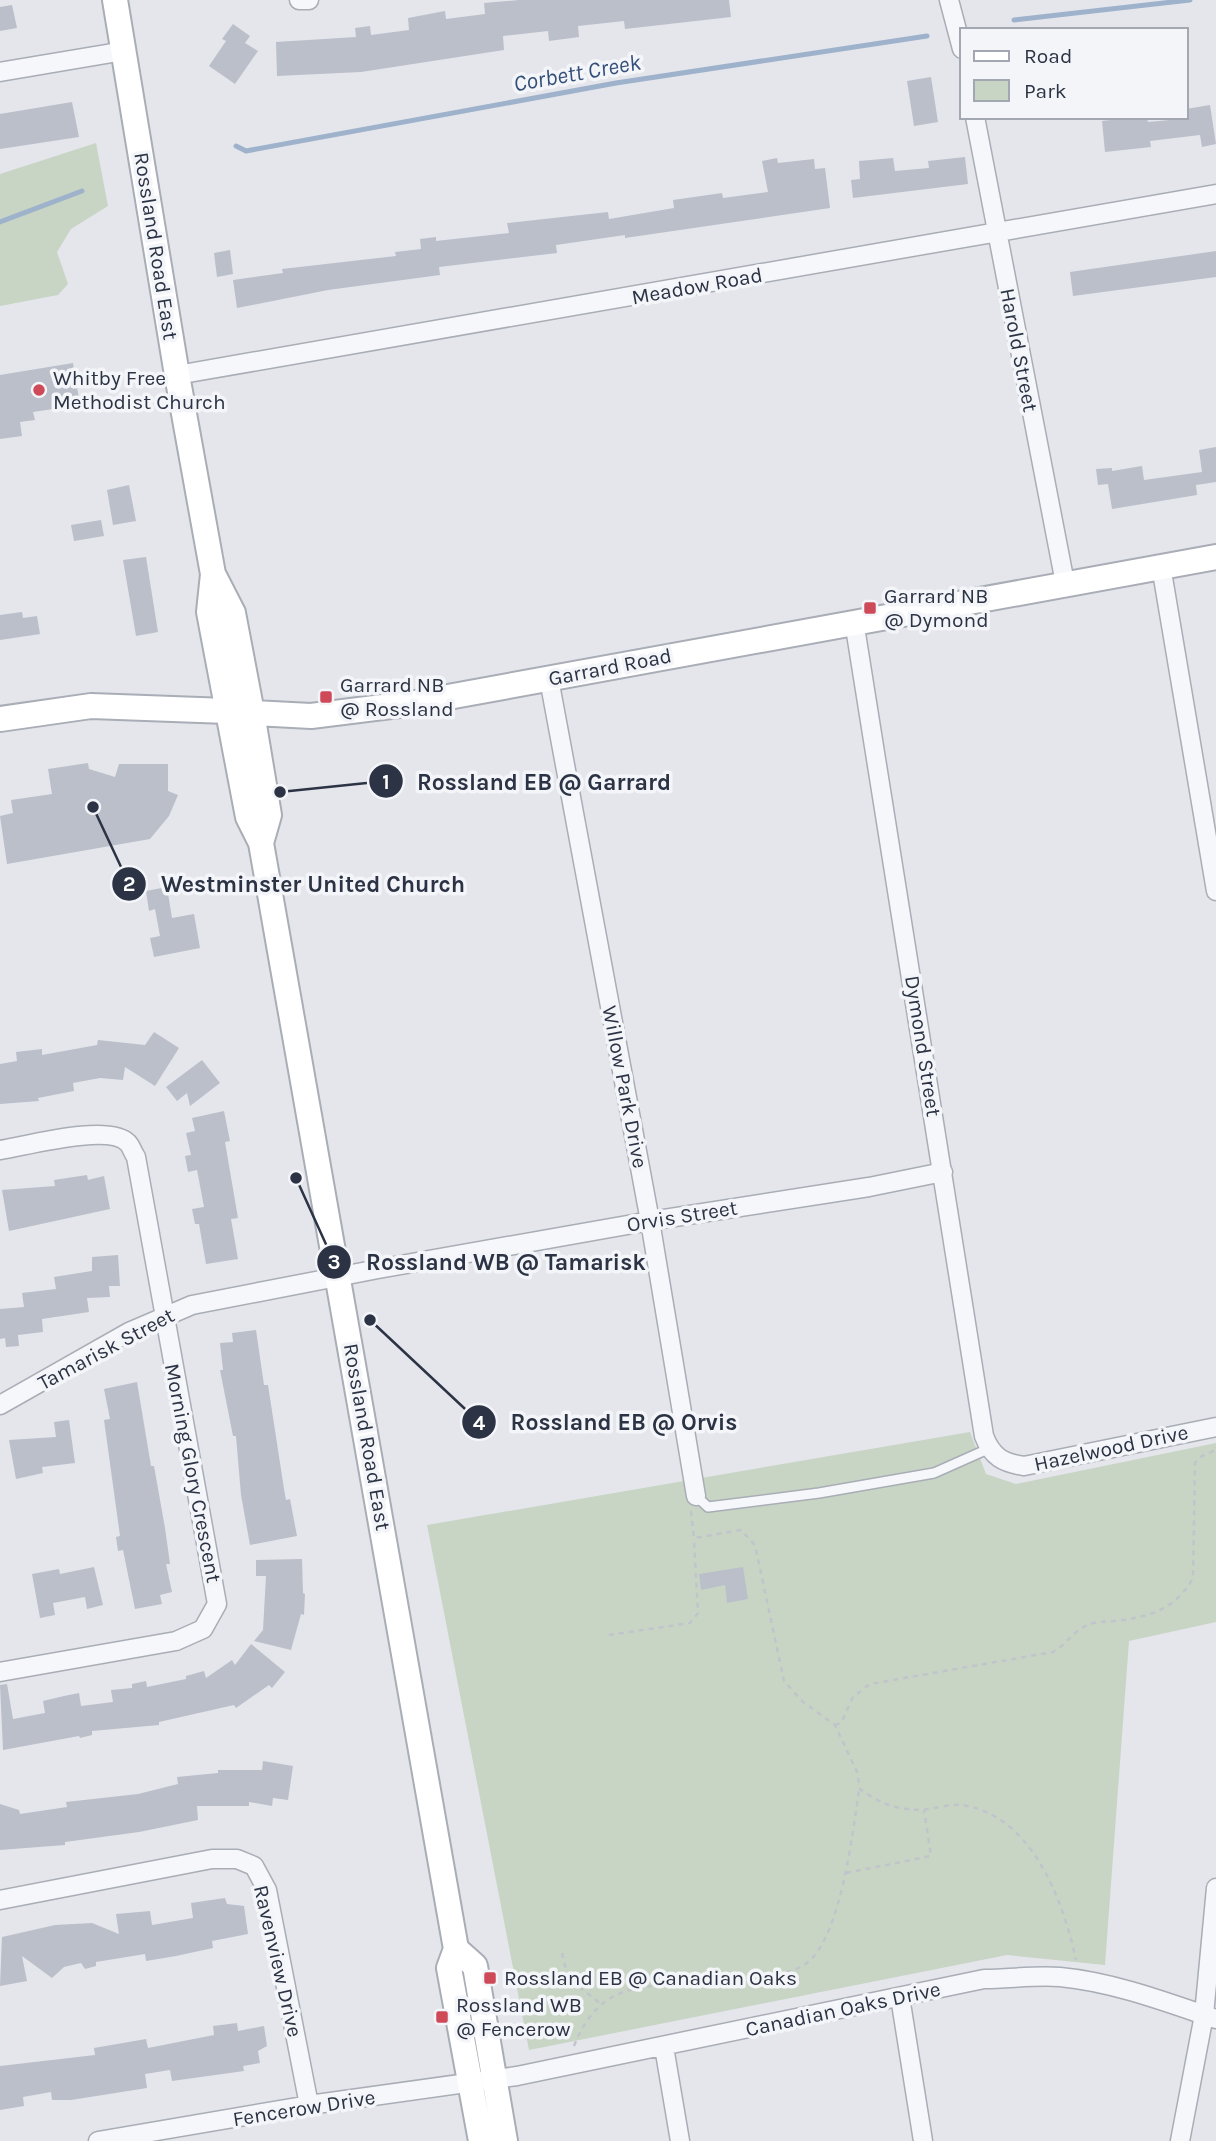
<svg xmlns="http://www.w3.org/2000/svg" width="1216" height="2141" viewBox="0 0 1216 2141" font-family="Karla,sans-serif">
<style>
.green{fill:#c8d5c5}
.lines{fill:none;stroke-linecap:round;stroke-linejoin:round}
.stream{stroke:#9fb2cb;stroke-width:5}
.building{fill:#bbbfc9}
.lane-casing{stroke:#a9adb6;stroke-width:12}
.street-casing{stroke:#a9adb6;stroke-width:21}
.secondary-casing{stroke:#a9adb6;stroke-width:28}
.path{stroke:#c1c4cb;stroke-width:2.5;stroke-dasharray:5 5;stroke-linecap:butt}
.lane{stroke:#f6f7fa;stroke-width:9}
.street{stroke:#f6f7fa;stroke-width:18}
.secondary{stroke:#fff;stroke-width:24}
.poi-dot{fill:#cf4a58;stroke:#f3f5f9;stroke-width:2.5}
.labels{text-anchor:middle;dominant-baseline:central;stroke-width:7;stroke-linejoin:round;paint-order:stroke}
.street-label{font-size:21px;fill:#2b3344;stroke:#f3f5f9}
.poi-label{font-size:21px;fill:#2b3344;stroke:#f3f5f9;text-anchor:start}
.water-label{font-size:23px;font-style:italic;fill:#345079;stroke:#f3f5f9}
.leader{fill:none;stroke:#2b3344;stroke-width:2.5}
.callout-dot{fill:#2b3344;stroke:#f3f5f9;stroke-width:2.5}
.mark-label{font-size:21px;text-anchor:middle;font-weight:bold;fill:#fff}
.callout-label{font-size:23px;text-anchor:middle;font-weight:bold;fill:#2b3344;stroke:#f3f5f9;stroke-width:7;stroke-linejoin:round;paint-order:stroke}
</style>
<rect width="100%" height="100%" fill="#e4e6ec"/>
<path class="green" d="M96,143L108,206L71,229L57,252L68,284L58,295L0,306V174Z
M970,1432L986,1474L1016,1484L1216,1443V1622L1129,1641L1105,1965L1007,1955L529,2050L427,1525Z"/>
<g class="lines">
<path class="stream" d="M1014,20L1190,0
M236,146L246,151L616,83L927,36
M0,222L82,191"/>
</g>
<path class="building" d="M519,0H729L731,17L625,29L624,21L578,26L579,37L549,41L548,31L503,36L504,50L361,72L277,76L276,42L356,37L355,28L370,26L371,35L409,30L408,18L445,11L446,19L485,14L484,3Z
M12,5L17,28L0,31V7Z
M233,24L250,36L245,43L258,51L235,84L209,66L226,41L222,39Z
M931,77L938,122L914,126L907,81Z
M72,102L79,137L0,149V114Z
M1210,105L1216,144L1202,147L1200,135L1150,141L1151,147L1105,152L1102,121L1137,117H1147L1148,122L1181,119L1186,117V109Z
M965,157L968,184L853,198L851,180L860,179L859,161L893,158L895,171L929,168L928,161Z
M777,158L778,163L814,159L815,169L825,168L830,208L625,238V235L556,245L557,253L439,267L440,275L328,290L237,308L233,280L283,273L282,269L396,256L395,252L421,249L420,239L436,237V241L509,233L507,223L608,212L609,219L674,208L673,200L722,193L723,198L768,192L762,161Z
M230,250L233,274L217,277L214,253Z
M1216,251V277L1073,296L1070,272Z
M73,363L80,405L33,412L35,420L20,422L22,436L0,439V375Z
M1216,447V482L1196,485L1197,495L1112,509L1108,484L1098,485L1096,469L1112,468V471L1142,466L1144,480L1202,472L1199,450Z
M129,485L136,521L113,525L107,490Z
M101,520L104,536L74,541L71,525Z
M146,557L158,632L136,636L123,560Z
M22,612L23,618L37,616L40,634L0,640V615Z
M88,763L89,769L115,777L119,764H168V791L178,795L169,816L150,839L7,864L0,816L13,813L11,800L52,794L48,769Z
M167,887L172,918L194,914L200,948L154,957L150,938L160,936L155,909L149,911L146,891Z
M154,1032L179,1048L155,1086L125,1067L123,1080L100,1078L73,1083L74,1091L38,1098L39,1101L0,1104V1064L17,1061L16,1052L42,1049V1055L97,1045L98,1040L145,1045Z
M202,1060L220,1083L190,1106L187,1093L177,1101L166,1087Z
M224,1111L230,1141L225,1142L238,1218L231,1219L238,1259L206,1264L199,1224H195L192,1209L204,1207L197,1170L188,1172L185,1156L191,1155L186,1133L195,1131L192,1118Z
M87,1175L88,1180L104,1176L110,1209L9,1231L2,1190L55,1186L54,1180Z
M118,1255L120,1286H109L110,1297L87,1298L89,1312L42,1319L43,1332L18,1335L19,1346L6,1347L5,1338L0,1339V1309L24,1307L22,1293L56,1289L54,1277L92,1271V1257Z
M256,1330L264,1385H268L284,1489L286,1500L290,1499L297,1536L250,1545L241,1495L236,1436H233L220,1370H223L220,1343L233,1342L232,1333Z
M137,1382L151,1466H154L165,1528L170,1564H166L172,1592L160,1595L162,1604L135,1609L123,1550L118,1551L116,1537L120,1536L104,1420L110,1419L104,1389Z
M69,1420L75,1463L42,1467L43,1473L16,1479L9,1440L56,1437L54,1422Z
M302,1559L303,1593L305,1594L304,1615L301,1614L291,1650L254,1641L263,1630L266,1576H256V1560Z
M94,1567L103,1605L87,1609L85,1597L53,1603L55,1615L40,1618L32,1574L59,1569L60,1574Z
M743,1567L748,1599L727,1603L725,1585L701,1590L699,1574Z
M251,1644L285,1672L272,1688L269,1685L236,1708L234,1705L159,1722V1725L92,1731V1735L80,1738L79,1736L3,1750L0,1685L7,1684L13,1719L45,1713L43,1701L64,1696L79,1693L81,1706L113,1702L111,1690L132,1688V1684L146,1681L147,1687L186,1679V1676L204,1671L206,1678L232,1660L235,1665Z
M263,1761L293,1766L288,1800L273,1798L272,1806L249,1802V1806H197L198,1820L139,1832L65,1842V1845L0,1850V1804L19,1810L20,1814L67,1807L66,1802L138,1794L178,1784L177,1777L218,1773V1770H262Z
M225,1898L227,1904L244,1906L248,1934L212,1941L213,1948L176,1956L146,1961L145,1954L96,1962V1966L85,1969L81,1963L64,1967L52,1978L22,1956L27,1981L0,1986L2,1937L55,1925L92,1923L119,1934L116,1914L150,1911L152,1925L193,1918L191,1903Z
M237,2023L238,2031L264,2026L267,2046L258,2051L260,2063L243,2066L244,2071L172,2081L170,2070L145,2074L147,2088L71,2100H52L51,2092L23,2097L24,2106L0,2110V2066L95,2055L94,2048L146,2039L148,2048L214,2035L213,2026Z"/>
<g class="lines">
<g class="lane-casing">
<path id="lane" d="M696,1496L708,1507L819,1493L934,1473L988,1449"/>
</g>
<g class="street-casing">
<path id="street" d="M299,0H309
M949,0L962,49
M0,72L124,51
M975,117L1065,583
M177,375L1216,194
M1161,566L1216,891
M854,621L984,1436C992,1457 1003,1463 1024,1466L1216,1427
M549,679L650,1221L696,1496
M0,1150C26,1146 109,1123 128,1143C131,1146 133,1153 136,1157L217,1604L203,1629L176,1641L0,1672
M0,1405L129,1332L192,1305L378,1269L650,1221L869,1187L943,1172
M0,1900L212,1859H237L254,1866L267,1890L309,2105
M900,1997L923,2141
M664,2047L680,2141
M98,2141L309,2105L517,2076L984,1979C1009,1979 1035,1975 1060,1977C1113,1982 1166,2002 1216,2019
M1180,2141L1204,2015L1216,1888"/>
</g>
<g class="secondary-casing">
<path id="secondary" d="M115,0L177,375L213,574L209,612L248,817L261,843L456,1949L449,1968L481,2141
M213,574L233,613L252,713L269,815L261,843
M252,713L311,716L415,703L1216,557
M0,719L91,706L227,711
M456,1949L475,1966L505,2141"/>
</g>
<path class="path" d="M691,1511L694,1538L741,1530L755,1545L784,1681L802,1701L835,1725L857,1772L860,1789C882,1805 902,1812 930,1809C940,1807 952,1804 962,1805C1032,1815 1063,1900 1076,1960
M609,1635L690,1623L698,1613L694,1540
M835,1725L841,1723L853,1697L870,1684L1053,1652C1066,1645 1074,1630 1088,1625C1097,1621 1105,1622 1115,1621C1149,1617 1176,1609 1193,1578L1195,1463L1202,1456L1216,1450
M846,1873L931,1856L924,1810
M562,1953L568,1978L601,2004
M574,2046C601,1978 647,1986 710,1984C728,1984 746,1979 763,1977C776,1975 798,1971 808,1962C841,1935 853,1831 859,1790"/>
<use href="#lane" class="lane"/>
<use href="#street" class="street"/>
<use href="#secondary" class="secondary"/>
</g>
<g class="poi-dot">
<circle cx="39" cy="390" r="7"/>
<rect x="863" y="601" width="14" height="14" rx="3.5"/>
<rect x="319" y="690" width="14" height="14" rx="3.5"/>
<rect x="483" y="1971" width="14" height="14" rx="3.5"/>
<rect x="435" y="2010" width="14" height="14" rx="3.5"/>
</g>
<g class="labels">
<g class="street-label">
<text transform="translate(156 246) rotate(81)">Rossland Road East</text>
<text transform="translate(697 286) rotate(-10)">Meadow Road</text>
<text transform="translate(1019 350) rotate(79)">Harold Street</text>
<text transform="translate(610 667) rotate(-11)">Garrard Road</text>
<text transform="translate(923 1046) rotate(81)">Dymond Street</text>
<text transform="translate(625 1087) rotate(79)">Willow Park Drive</text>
<text transform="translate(682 1216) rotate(-9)">Orvis Street</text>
<text transform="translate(106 1349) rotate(-28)">Tamarisk Street</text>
<text transform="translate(367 1437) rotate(80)">Rossland Road East</text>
<text transform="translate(1111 1448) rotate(-12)">Hazelwood Drive</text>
<text transform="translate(193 1473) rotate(79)">Morning Glory Crescent</text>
<text transform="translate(278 1961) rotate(77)">Ravenview Drive</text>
<text transform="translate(843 2009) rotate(-12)">Canadian Oaks Drive</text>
<text transform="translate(304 2108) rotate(-9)">Fencerow Drive</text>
</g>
<g class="poi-label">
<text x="53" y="378">Whitby Free<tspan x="53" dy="24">Methodist Church</tspan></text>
<text x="884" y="596">Garrard NB<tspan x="884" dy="24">@ Dymond</tspan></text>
<text x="340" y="685">Garrard NB<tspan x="340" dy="24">@ Rossland</tspan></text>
<text x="504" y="1978">Rossland EB @ Canadian Oaks</text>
<text x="456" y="2005">Rossland WB<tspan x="456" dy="24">@ Fencerow</tspan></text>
</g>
<g class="water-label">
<text transform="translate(577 73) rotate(-10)">Corbett Creek</text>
</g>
</g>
<path class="leader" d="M280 792L386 781M93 807L129 884M296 1178L334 1262M370 1320L479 1422"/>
<g class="callout-dot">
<circle cx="280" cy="792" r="7"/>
<circle cx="93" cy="807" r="7"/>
<circle cx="296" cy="1178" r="7"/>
<circle cx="370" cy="1320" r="7"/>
<circle cx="386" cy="781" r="18"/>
<circle cx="129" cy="884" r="18"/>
<circle cx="334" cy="1262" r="18"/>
<circle cx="479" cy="1422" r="18"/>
</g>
<g class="mark-label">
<text x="386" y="789">1</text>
<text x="129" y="891">2</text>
<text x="334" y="1269">3</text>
<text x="479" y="1430">4</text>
</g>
<g class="callout-label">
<text x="544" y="790">Rossland EB @ Garrard</text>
<text x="313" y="892">Westminster United Church</text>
<text x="506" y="1270">Rossland WB @ Tamarisk</text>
<text x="624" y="1430">Rossland EB @ Orvis</text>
</g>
<rect x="960" y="28" width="228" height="91" fill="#f3f5f9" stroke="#a3a7b1" stroke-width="2"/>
<rect x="974" y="51" width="35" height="10" fill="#ffffff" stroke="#a3a7b1" stroke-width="2"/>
<text x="1024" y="63" font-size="21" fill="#2b3344">Road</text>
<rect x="974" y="80" width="35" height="21" fill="#c8d5c5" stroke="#a3a7b1" stroke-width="2"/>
<text x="1024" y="98" font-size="21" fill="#2b3344">Park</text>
</svg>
